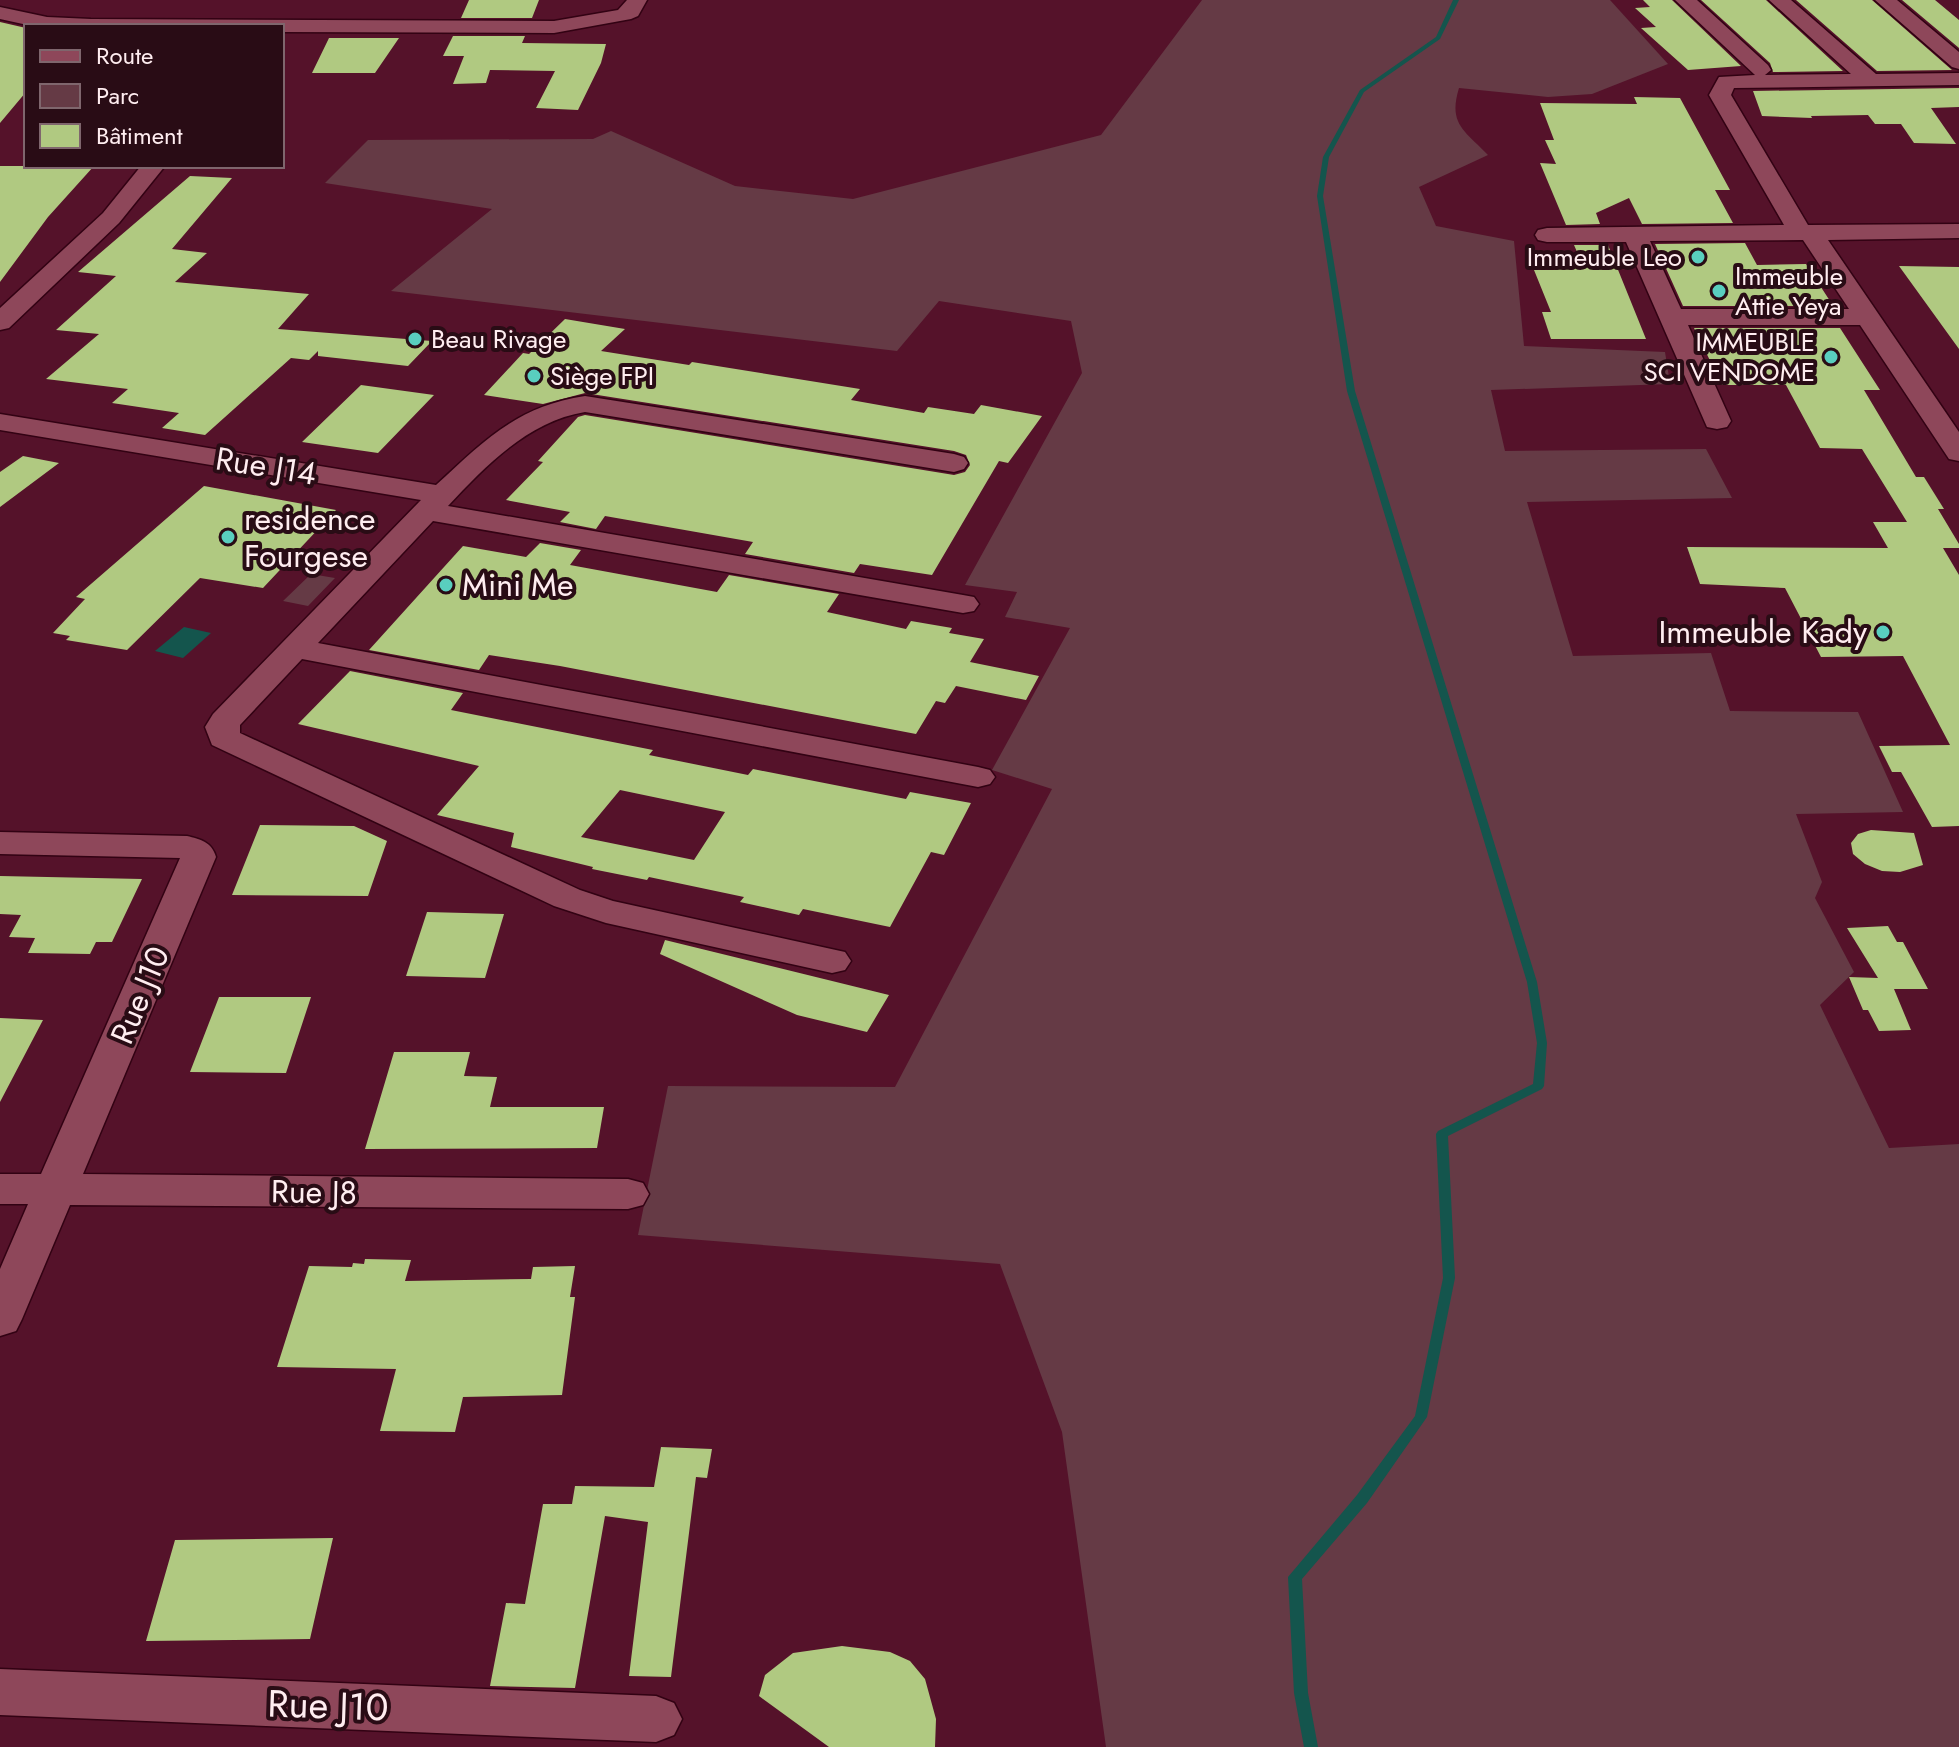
<svg xmlns="http://www.w3.org/2000/svg" width="1959" height="1747" viewBox="0 0 1959 1747" font-family="Jost,sans-serif">
<style>
.green{fill:#653a45}
.water{fill:#14554d}
.lines{fill:none;stroke-linecap:round;stroke-linejoin:round}
.stream{fill:#14554d;fill-rule:evenodd}
.building{fill:#b0c981;fill-rule:evenodd}
.minor-casing{stroke:#320213;stroke-width:3}
.minor{fill:#8e475a;fill-rule:evenodd}
.poi-dot{fill:#59cebf;stroke:#290c15;stroke-width:3}
.labels{text-anchor:middle;dominant-baseline:central;stroke-width:8;stroke-linejoin:round;paint-order:stroke}
.far-poi-label{font-size:26px;fill:#ffedf0;stroke:#290c15;text-anchor:start}
.street-label{font-size:32px;fill:#ffedf0;stroke:#290c15}
.poi-label{font-size:32px;fill:#ffedf0;stroke:#290c15;text-anchor:start}
.near-street-label{font-size:38px;fill:#ffedf0;stroke:#290c15}
</style>
<rect width="100%" height="100%" fill="#55122a"/>
<path class="green" d="M1202,0H1610L1668,64L1592,94L1548,97L1459,88C1448,124 1464,130 1488,155L1419,187L1436,226L1514,241L1524,346L1665,352L1670,384L1491,390L1505,451L1706,449L1732,498L1527,502L1573,656L1711,653L1730,711L1858,712L1903,812L1796,814L1822,882L1815,898L1854,972L1820,1005L1889,1148L1959,1144V1747H1106L1062,1432L1000,1264L638,1235L668,1086L895,1087L1052,789L992,770L1070,628L1005,617L1017,592L965,585L1082,373L1071,321L939,301L897,351L391,291L492,209L325,183L368,140L593,139L611,131L735,186L853,199L1101,135Z
M311,574L335,578L308,606L283,601Z"/>
<path class="water" d="M184,627L211,633L183,658L155,651Z"/>
<g class="lines">
<path class="stream" d="M1453,0H1459L1440,39L1364,92L1329,157L1323,196L1355,391L1537,982L1547,1043L1544,1086L1542,1089L1448,1136L1455,1278L1427,1417L1367,1503L1302,1579L1308,1693L1318,1747H1304L1294,1693L1288,1577L1357,1495L1415,1416L1443,1278L1436,1134L1438,1131L1533,1084L1537,1043L1527,982L1347,391L1317,196L1323,157L1360,90L1436,37Z"/>
</g>
<path class="building" d="M469,0H539L532,18H461Z
M1643,0H1672L1741,66L1688,70L1641,28L1656,27L1635,8L1650,7Z
M1701,0H1766L1843,71L1773,72L1770,63Z
M1796,0H1872L1952,70L1877,71Z
M1902,0H1935L1959,20V48Z
M0,22L26,28V92L0,123Z
M453,36H525L522,43L606,44L601,63L578,110L536,108L555,71L490,70L486,83L453,84L464,56H443Z
M329,38H399L375,73H312Z
M1959,88V107L1931,108L1956,144L1914,143L1901,124H1875L1868,115L1811,116L1812,118L1762,116L1753,91Z
M1634,97L1680,98L1730,190H1715L1733,223L1642,224L1629,198L1596,213L1600,224L1566,225L1540,163L1556,164L1545,140H1554L1540,103L1637,104Z
M0,166H94L48,217L0,282Z
M190,176L232,178L172,249L207,253L175,282L309,294L278,329L432,341L408,366L318,356V351L309,360L291,358L205,435L162,428L179,413L112,403L128,389L46,379L99,334L56,330L116,276L78,272Z
M1745,243L1757,265L1806,264L1830,301H1823L1826,306H1683L1655,244Z
M1574,245H1608L1646,339H1551L1542,312H1551L1534,270H1555L1551,261H1581Z
M1899,266L1959,267V349Z
M565,319L625,329L601,351L689,365L692,362L860,389L851,400L924,413L928,407L974,414L981,405L1042,416L1008,463L999,461L932,575L860,564L854,573L745,554L753,542L605,516L596,529L560,522L570,512L506,500L543,462L538,461L578,417L585,415L954,475L965,472L970,465L966,455L954,451L585,393L543,404L484,395L523,353L529,354Z
M1694,328H1840L1880,390H1864L1916,477H1924L1944,509H1938L1959,544V548H1943L1959,575V826L1932,827L1901,772H1892L1879,746L1950,745L1903,656L1821,657L1785,588L1700,584L1687,547L1888,548L1873,522H1907L1862,449L1820,448L1786,385H1722Z
M361,385L434,395L378,453L302,442Z
M23,456L59,463L0,507V472Z
M204,486L336,510L263,588L200,578L127,650L66,640L70,636L53,633L85,599L76,597Z
M540,543L581,550L570,565L717,592L729,575L839,594L827,612L906,629L911,621L952,628L949,633L984,639L970,662L1039,676L1026,700L956,686L945,703L936,701L916,734L560,666L489,655L479,670L369,650L463,546L526,557Z
M350,671L463,693L451,710L653,750L649,755L748,775L753,769L906,799L910,792L971,803L944,855L931,852L890,927L803,909L799,915L740,902L744,897L649,877L647,880L592,869L593,867L511,847L514,833L437,815L479,766L298,724ZM620,790L725,812L694,860L581,837Z
M260,825L354,826L387,841L368,896L232,895Z
M1871,830L1914,833L1923,865L1900,872L1882,871L1865,864L1853,854L1851,843L1858,834Z
M0,876L142,879L112,942H96L90,954L28,953L35,938L9,937L21,915L0,914Z
M427,912L504,914L485,978L406,976Z
M1888,926L1897,942H1903L1928,989H1894L1911,1030L1879,1031L1868,1010H1863L1849,977L1878,978L1847,928Z
M665,940L889,995L867,1032L797,1015L660,954Z
M219,997H311L286,1073L190,1072Z
M0,1018L43,1020L0,1102Z
M394,1052H470L464,1076L497,1077L490,1107H604L597,1148L365,1149Z
M365,1259L411,1260L405,1281L531,1279L533,1267L575,1266L570,1297H575L562,1395L463,1397L455,1432L380,1431L396,1369L277,1367L309,1266L352,1267L353,1263L364,1264Z
M661,1447L712,1449L707,1478L696,1477L671,1677L629,1676L648,1522L605,1516L575,1688L490,1686L506,1603L525,1604L543,1504H572L575,1486L654,1487Z
M333,1538L310,1639L146,1641L175,1540Z
M842,1646L890,1652L910,1661L925,1679L936,1719L935,1747H829L759,1696L765,1675L793,1653Z"/>
<g class="lines">
<g class="minor-casing">
<path id="minor" d="M627,0H647L638,16L631,19L554,33L282,32V26H32L0,19V7L47,17L91,19L554,21L618,10Z
M1675,0H1697L1768,65L1771,70L1765,75L1851,74L1769,0H1791L1876,74L1959,73V85L1734,88L1731,95L1808,225L1959,224V238L1828,240L1959,432V461L1949,459L1860,325H1688L1731,421L1727,427L1717,429L1707,427L1626,242H1547L1538,240L1535,235L1538,230L1547,228L1784,225L1709,95L1719,77L1755,75ZM1803,240L1849,309H1681L1650,241Z
M1875,0H1897L1959,52V69L1952,67Z
M141,166H165L119,223L9,328L0,330V308L103,213Z
M585,396L954,454L964,457L968,463L964,469L954,472L585,412C529,421 485,466 448,506L963,595L974,597L979,604L974,611L963,613L433,521L318,643L978,767L990,770L995,777L990,784L978,787L302,659L240,725V733L580,890L613,901L845,952L851,961L845,970L832,973L606,923L554,906L212,745L205,727L213,714L421,500L0,430V414L436,485C484,441 517,406 585,396Z
M0,832L187,836C200,839 212,842 216,857L83,1174L628,1179L643,1183L649,1194L643,1205L628,1209L70,1205L22,1319L16,1331L0,1336V1269L28,1204H0V1174H41L180,858L0,854Z
M0,1669L656,1696L674,1703L682,1719L674,1735L656,1742L0,1715Z"/>
</g>
<use href="#minor" class="minor"/>
</g>
<g class="poi-dot">
<circle cx="1698" cy="257" r="8"/>
<circle cx="1719" cy="291" r="8"/>
<circle cx="415" cy="339" r="8"/>
<circle cx="1831" cy="357" r="8"/>
<circle cx="534" cy="376" r="8"/>
<circle cx="228" cy="537" r="8"/>
<circle cx="446" cy="585" r="8"/>
<circle cx="1883" cy="632" r="8"/>
</g>
<g class="labels">
<g class="far-poi-label">
<text x="1682" y="257" text-anchor="end">Immeuble Leo</text>
<text x="1735" y="276">Immeuble<tspan x="1735" dy="30">Attie Yeya</tspan></text>
<text x="431" y="339">Beau Rivage</text>
<text x="1815" y="342" text-anchor="end">IMMEUBLE<tspan x="1815" dy="30">SCI VENDOME</tspan></text>
<text x="550" y="376">Siège FPI</text>
</g>
<g class="street-label">
<text transform="translate(266 466) rotate(9)">Rue J14</text>
<text transform="translate(140 995) rotate(-67)">Rue J10</text>
<text transform="translate(314 1192) rotate(1)">Rue J8</text>
</g>
<g class="poi-label">
<text x="244" y="519">residence<tspan x="244" dy="37">Fourgese</tspan></text>
<text x="462" y="585">Mini Me</text>
<text x="1867" y="632" text-anchor="end">Immeuble Kady</text>
</g>
<g class="near-street-label">
<text transform="translate(328 1705) rotate(2)">Rue J10</text>
</g>
</g>
<rect x="24" y="24" width="260" height="144" fill="#290c15" stroke="#7f666d" stroke-width="2"/>
<rect x="40" y="50" width="40" height="12" fill="#8e475a" stroke="#7f666d" stroke-width="2"/>
<text x="96" y="64" font-size="24" fill="#ffedf0">Route</text>
<rect x="40" y="84" width="40" height="24" fill="#653a45" stroke="#7f666d" stroke-width="2"/>
<text x="96" y="104" font-size="24" fill="#ffedf0">Parc</text>
<rect x="40" y="124" width="40" height="24" fill="#b0c981" stroke="#7f666d" stroke-width="2"/>
<text x="96" y="144" font-size="24" fill="#ffedf0">Bâtiment</text>
</svg>
